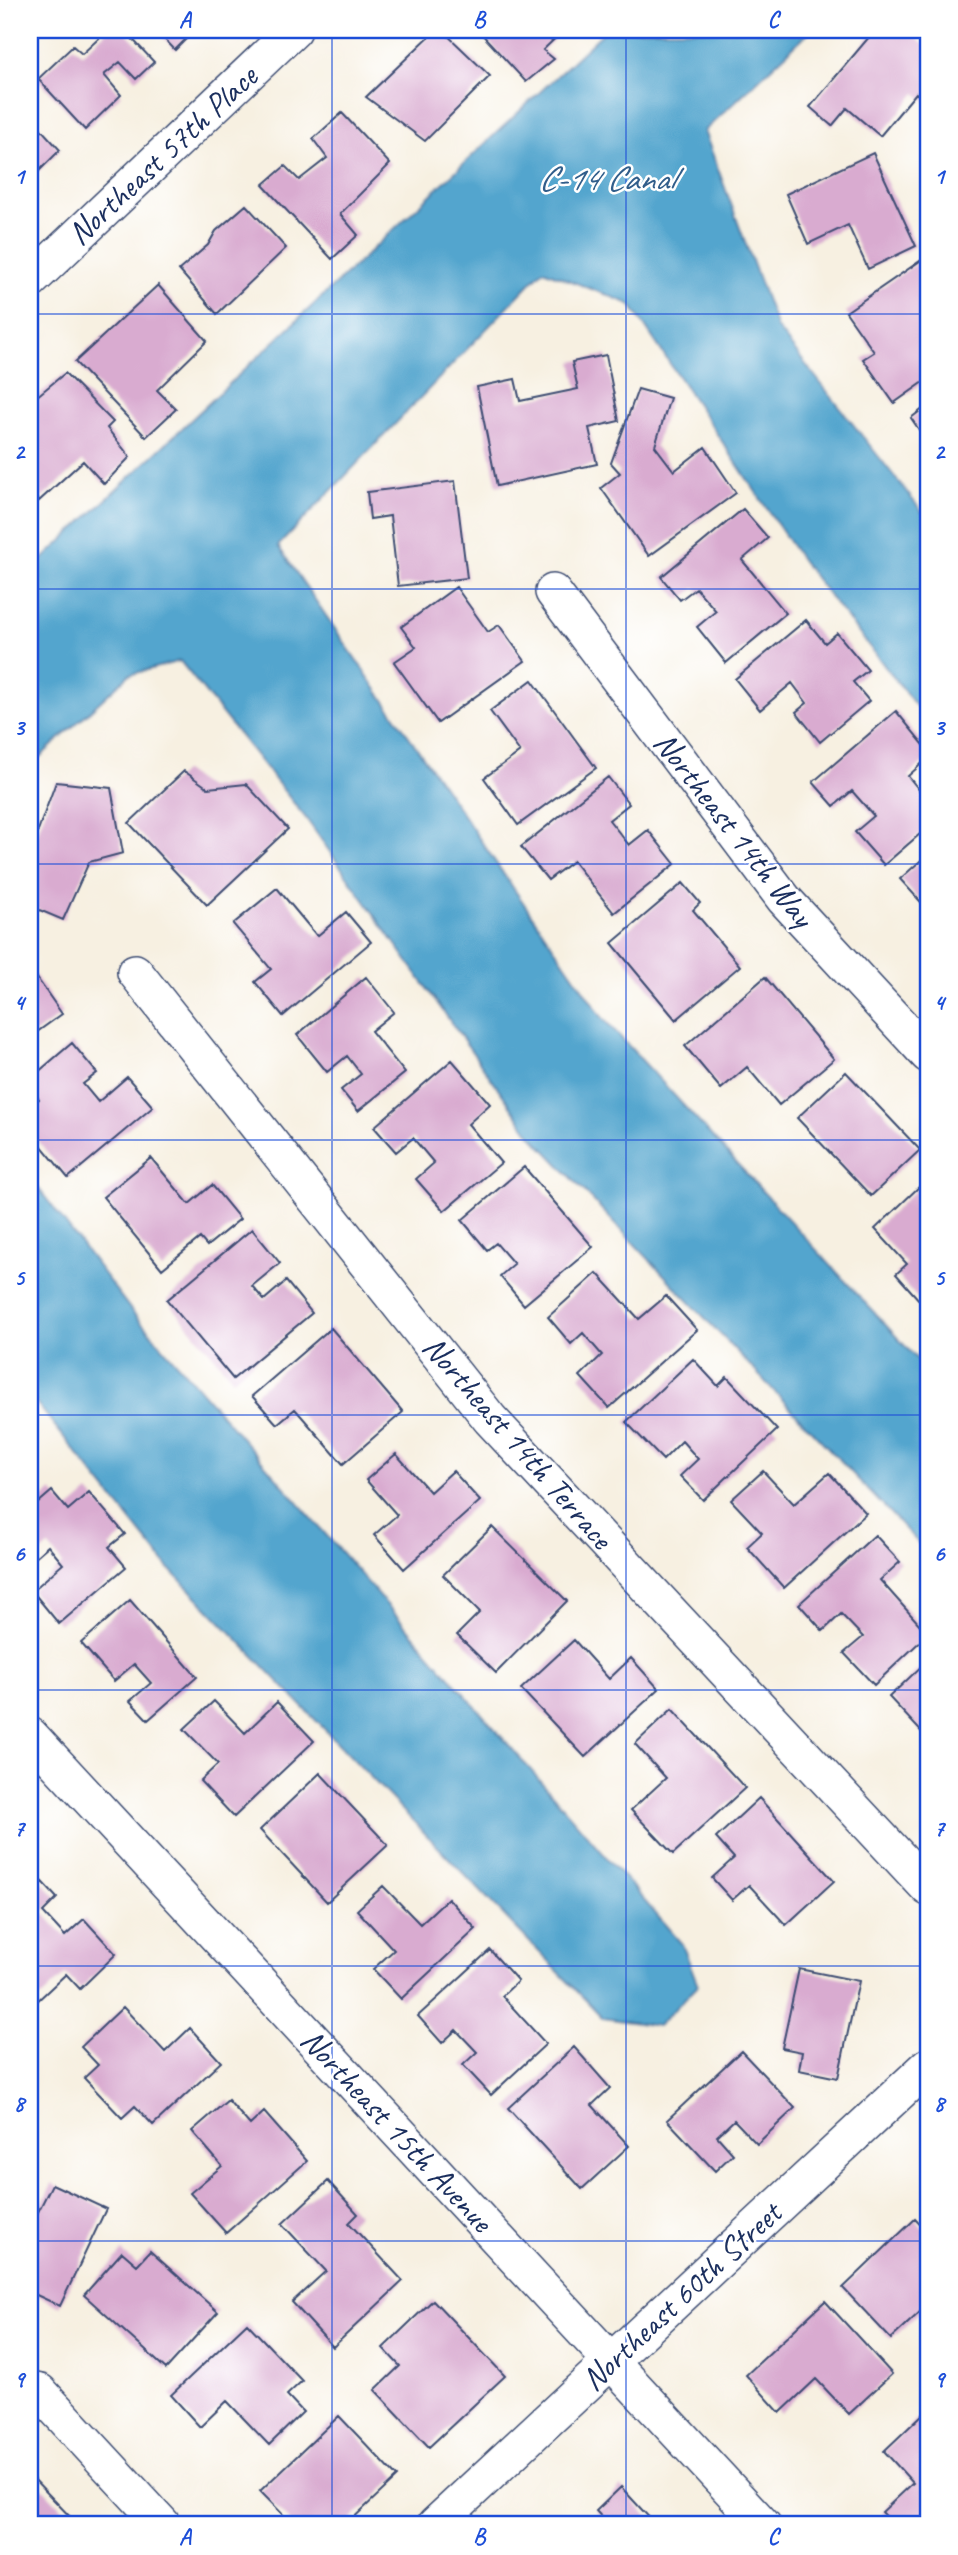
<svg xmlns="http://www.w3.org/2000/svg" width="958" height="2555" viewBox="0 0 958 2555" font-family="Caveat,sans-serif">
<style>
.water{fill:#53a5ce;stroke:#376a96;stroke-width:2}
.building{fill:#d9abd0}
.lines{fill:none;stroke-linecap:round;stroke-linejoin:round}
.minor-casing{stroke:#3c4c72;stroke-width:38}
.minor{stroke:#fff;stroke-width:35}
.grid{fill:none;stroke:#1d4ed8;stroke-width:2;stroke-opacity:0.55}
.labels{text-anchor:middle;dominant-baseline:central;stroke-width:5;stroke-linejoin:round;paint-order:stroke}
.street-label{font-size:33px;fill:#1b2f5e;stroke:#fff}
.water-label{font-size:35px;font-style:italic;fill:#315e8b;stroke:#fff}
.neatline{fill:none;stroke:#1d4ed8;stroke-width:2.5}
.grid-label{font-size:23px;text-anchor:middle;font-weight:bold;fill:#1d4ed8}
</style>
<rect width="100%" height="100%" fill="#fff"/>
<filter id="ink" filterUnits="userSpaceOnUse"><feTurbulence type="fractalNoise" baseFrequency=".0143" numOctaves="2"/><feDisplacementMap in="SourceGraphic" scale="14" xChannelSelector="R" yChannelSelector="G"/><feConvolveMatrix kernelMatrix="1 2 1 2 8 2 1 2 1" color-interpolation-filters="sRGB"/></filter>
<filter id="wash" filterUnits="userSpaceOnUse"><feTurbulence type="fractalNoise" baseFrequency=".00686" numOctaves="4" result="noise"/><feDisplacementMap in="SourceGraphic" scale="28" xChannelSelector="R" yChannelSelector="G"/><feGaussianBlur stdDeviation="1.57" result="paint"/><feColorMatrix in="noise" values="0 0 0 0 0 0 0 0 0 0 0 0 0 0 0 0 0 1.4 0 .05"/><feComposite in="paint" operator="in"/></filter>
<g filter="url(#wash)">
<rect width="100%" height="100%" fill="#f7f0e1"/>
<path class="water" d="M606,30H811L704,131L777,328L928,519V721L802,561L630,304L543,270L278,546L602,1017L928,1371V1553L532,1136L305,817L180,661L129,675L30,766V571Z
M30,1177L134,1314L682,1944L698,1985L658,2026L603,2018L168,1567L30,1395Z"/>
<g id="blocks">
<path class="building" d="M108,30H124L154,62L136,79L120,62L104,75L121,95L85,130L38,79L73,46L82,54Z
M156,30H195L175,50Z
M436,30H442L490,76L425,141L366,97Z
M478,30H564L543,50L554,59L526,82Z
M875,30H906L928,48V103L916,93L880,136L847,108L832,126L810,107Z
M342,113L390,164L340,214L358,235L332,259L263,185L285,166L299,180L327,158L313,139Z
M30,117L60,150L32,178L30,176Z
M873,153L916,246L868,269L848,225L808,244L786,194Z
M246,205L286,248L217,314L179,270L208,245L216,231Z
M923,259L928,267V379L894,403L863,359L874,352L846,312Z
M158,285L207,341L157,390L176,409L146,437L75,362Z
M606,355L619,421L589,428L597,464L497,486L477,387L515,379L520,401L578,389L572,362Z
M65,373L113,422L107,428L130,457L104,484L83,461L39,501L30,492V416L36,409L30,402Z
M638,389L670,398L655,446L674,471L705,447L736,493L649,556L601,488L620,473L611,463Z
M928,405V443L911,418Z
M455,481L467,578L398,586L390,516L370,519L367,492Z
M743,509L768,538L742,560L786,613L726,663L697,627L716,611L696,588L680,600L661,577Z
M456,587L488,632L499,625L525,661L438,723L394,662L416,647L401,627Z
M806,620L825,643L837,633L868,670L853,682L869,701L820,742L796,712L807,703L792,683L760,710L735,679Z
M532,680L596,768L518,825L484,778L520,752L490,711Z
M896,711L928,750V758L908,776L928,801V827L884,865L855,832L874,816L852,791L834,806L813,782Z
M184,771L208,788L246,784L288,829L207,905L129,823Z
M608,777L629,804L609,820L629,845L648,830L675,864L614,913L573,861L548,880L521,847Z
M56,782L111,788L123,853L89,862L63,920L30,906V852Z
M928,854V910L900,879Z
M683,883L700,903L693,910L740,966L676,1020L612,943Z
M277,888L317,936L346,912L371,942L283,1016L255,982L271,969L233,924Z
M30,968L62,1014L30,1037Z
M366,977L394,1012L371,1031L405,1073L358,1111L341,1090L361,1074L347,1056L327,1072L297,1035Z
M765,977L834,1059L779,1105L747,1067L721,1089L685,1046Z
M72,1043L97,1073L83,1084L98,1102L127,1077L153,1107L68,1178L30,1132V1108L39,1099L30,1088V1079Z
M452,1060L490,1104L468,1124L501,1163L444,1211L416,1179L434,1163L413,1138L396,1152L374,1127Z
M846,1072L920,1150L871,1196L797,1118Z
M151,1158L189,1204L212,1185L240,1219L207,1246L200,1238L162,1269L103,1197Z
M524,1167L593,1247L524,1305L500,1276L514,1264L496,1243L487,1250L462,1220Z
M921,1185L928,1193V1310L896,1274L907,1264L875,1229Z
M252,1229L280,1263L252,1286L264,1300L286,1281L312,1313L233,1379L167,1300Z
M597,1273L639,1319L666,1296L697,1330L609,1408L580,1376L602,1355L583,1333L571,1344L548,1317Z
M331,1328L403,1412L343,1464L295,1409L277,1424L252,1396Z
M693,1359L718,1386L727,1377L777,1430L703,1500L680,1476L698,1459L682,1441L663,1460L626,1422Z
M396,1454L430,1492L453,1471L480,1501L404,1569L374,1535L397,1515L366,1480Z
M763,1471L794,1504L829,1473L866,1513L784,1588L747,1547L762,1533L731,1500Z
M52,1491L68,1510L89,1492L125,1534L109,1547L126,1567L59,1624L32,1591L63,1564L48,1546L34,1558L30,1553V1510Z
M492,1527L567,1601L496,1673L457,1635L480,1612L443,1575Z
M875,1535L900,1562L880,1580L928,1634L874,1685L844,1653L863,1637L841,1614L823,1631L799,1604Z
M130,1600L197,1677L148,1720L130,1701L151,1683L134,1664L114,1681L81,1643Z
M574,1640L609,1679L631,1658L659,1689L585,1757L521,1689Z
M928,1660V1739L889,1697Z
M214,1701L245,1733L277,1702L314,1741L234,1817L200,1781L218,1764L184,1729Z
M672,1709L745,1788L673,1854L631,1810L666,1778L635,1744Z
M320,1773L388,1845L327,1902L260,1830Z
M759,1798L834,1881L786,1925L749,1885L732,1900L712,1878L734,1858L716,1838Z
M33,1872L57,1898L43,1912L65,1936L84,1919L116,1954L80,1989L66,1974L32,2006L30,2003V1875Z
M383,1886L420,1924L448,1898L476,1929L401,1999L373,1969L394,1950L357,1910Z
M490,1950L518,1981L502,1996L546,2044L491,2095L463,2065L477,2052L456,2030L442,2043L418,2016Z
M799,1969L859,1981L838,2078L799,2070L802,2052L782,2048Z
M123,2007L165,2052L190,2028L221,2062L153,2125L135,2106L122,2118L84,2078L98,2065L81,2047Z
M574,2047L610,2088L592,2105L629,2146L582,2189L508,2108Z
M741,2051L795,2108L757,2144L734,2120L717,2136L733,2154L715,2171L667,2120Z
M228,2100L250,2125L264,2112L307,2161L226,2233L190,2193L222,2166L192,2131Z
M328,2181L358,2214L349,2223L403,2281L333,2347L292,2302L326,2271L282,2224Z
M52,2184L106,2209L60,2306L30,2292V2223L32,2224Z
M915,2219L928,2233V2321L920,2312L891,2339L843,2288Z
M150,2251L218,2312L166,2369L84,2295L122,2252L137,2265Z
M433,2300L505,2376L429,2447L375,2390L400,2366L383,2348Z
M825,2301L892,2374L849,2414L816,2379L780,2413L746,2375Z
M247,2323L302,2381L287,2395L303,2412L269,2445L227,2401L200,2427L171,2395Z
M923,2414L928,2419V2525H894L882,2512L913,2483L884,2451Z
M339,2416L397,2477L346,2525H293L260,2491Z
M30,2475L78,2525H30Z
M621,2487L656,2525H609L596,2511Z"/>
</g>
</g>
<g filter="url(#ink)">
<use href="#blocks" fill-opacity="0" stroke="#3c4c72" stroke-width="2"/>
<g class="lines">
<g class="minor-casing">
<path id="minor" d="M30,281L294,30
M553,592L784,899L928,1055
M135,972L490,1419L928,1888
M30,1735L763,2525
M30,2390L40,2392L163,2525
M435,2525L928,2066"/>
</g>
<use href="#minor" class="minor"/>
</g>
</g>
<path class="grid" d="M332,30V2525M626,30V2525M30,314H928M30,589H928M30,864H928M30,1140H928M30,1415H928M30,1690H928M30,1966H928M30,2241H928"/>
<g class="labels">
<g class="street-label">
<text transform="translate(162 155) rotate(-43)">Northeast 57th Place</text>
<text transform="translate(734 829) rotate(52)">Northeast 14th Way</text>
<text transform="translate(518 1442) rotate(49)">Northeast 14th Terrace</text>
<text transform="translate(397 2130) rotate(47)">Northeast 15th Avenue</text>
<text transform="translate(681 2296) rotate(-43)">Northeast 60th Street</text>
</g>
<g class="water-label">
<text x="606" y="178">C-14 Canal</text>
</g>
</g>
<rect width="958" height="2555" fill="none" stroke="#fff" stroke-width="77"/>
<rect x="38" y="38" width="882" height="2478" class="neatline"/>
<g class="grid-label">
<text x="185" y="27">A</text>
<text x="479" y="27">B</text>
<text x="773" y="27">C</text>
<text x="19" y="184">1</text>
<text x="939" y="184">1</text>
<text x="19" y="459">2</text>
<text x="939" y="459">2</text>
<text x="19" y="735">3</text>
<text x="939" y="735">3</text>
<text x="19" y="1010">4</text>
<text x="939" y="1010">4</text>
<text x="19" y="1285">5</text>
<text x="939" y="1285">5</text>
<text x="19" y="1561">6</text>
<text x="939" y="1561">6</text>
<text x="19" y="1836">7</text>
<text x="939" y="1836">7</text>
<text x="19" y="2111">8</text>
<text x="939" y="2111">8</text>
<text x="19" y="2387">9</text>
<text x="939" y="2387">9</text>
<text x="185" y="2544">A</text>
<text x="479" y="2544">B</text>
<text x="773" y="2544">C</text>
</g>
</svg>
